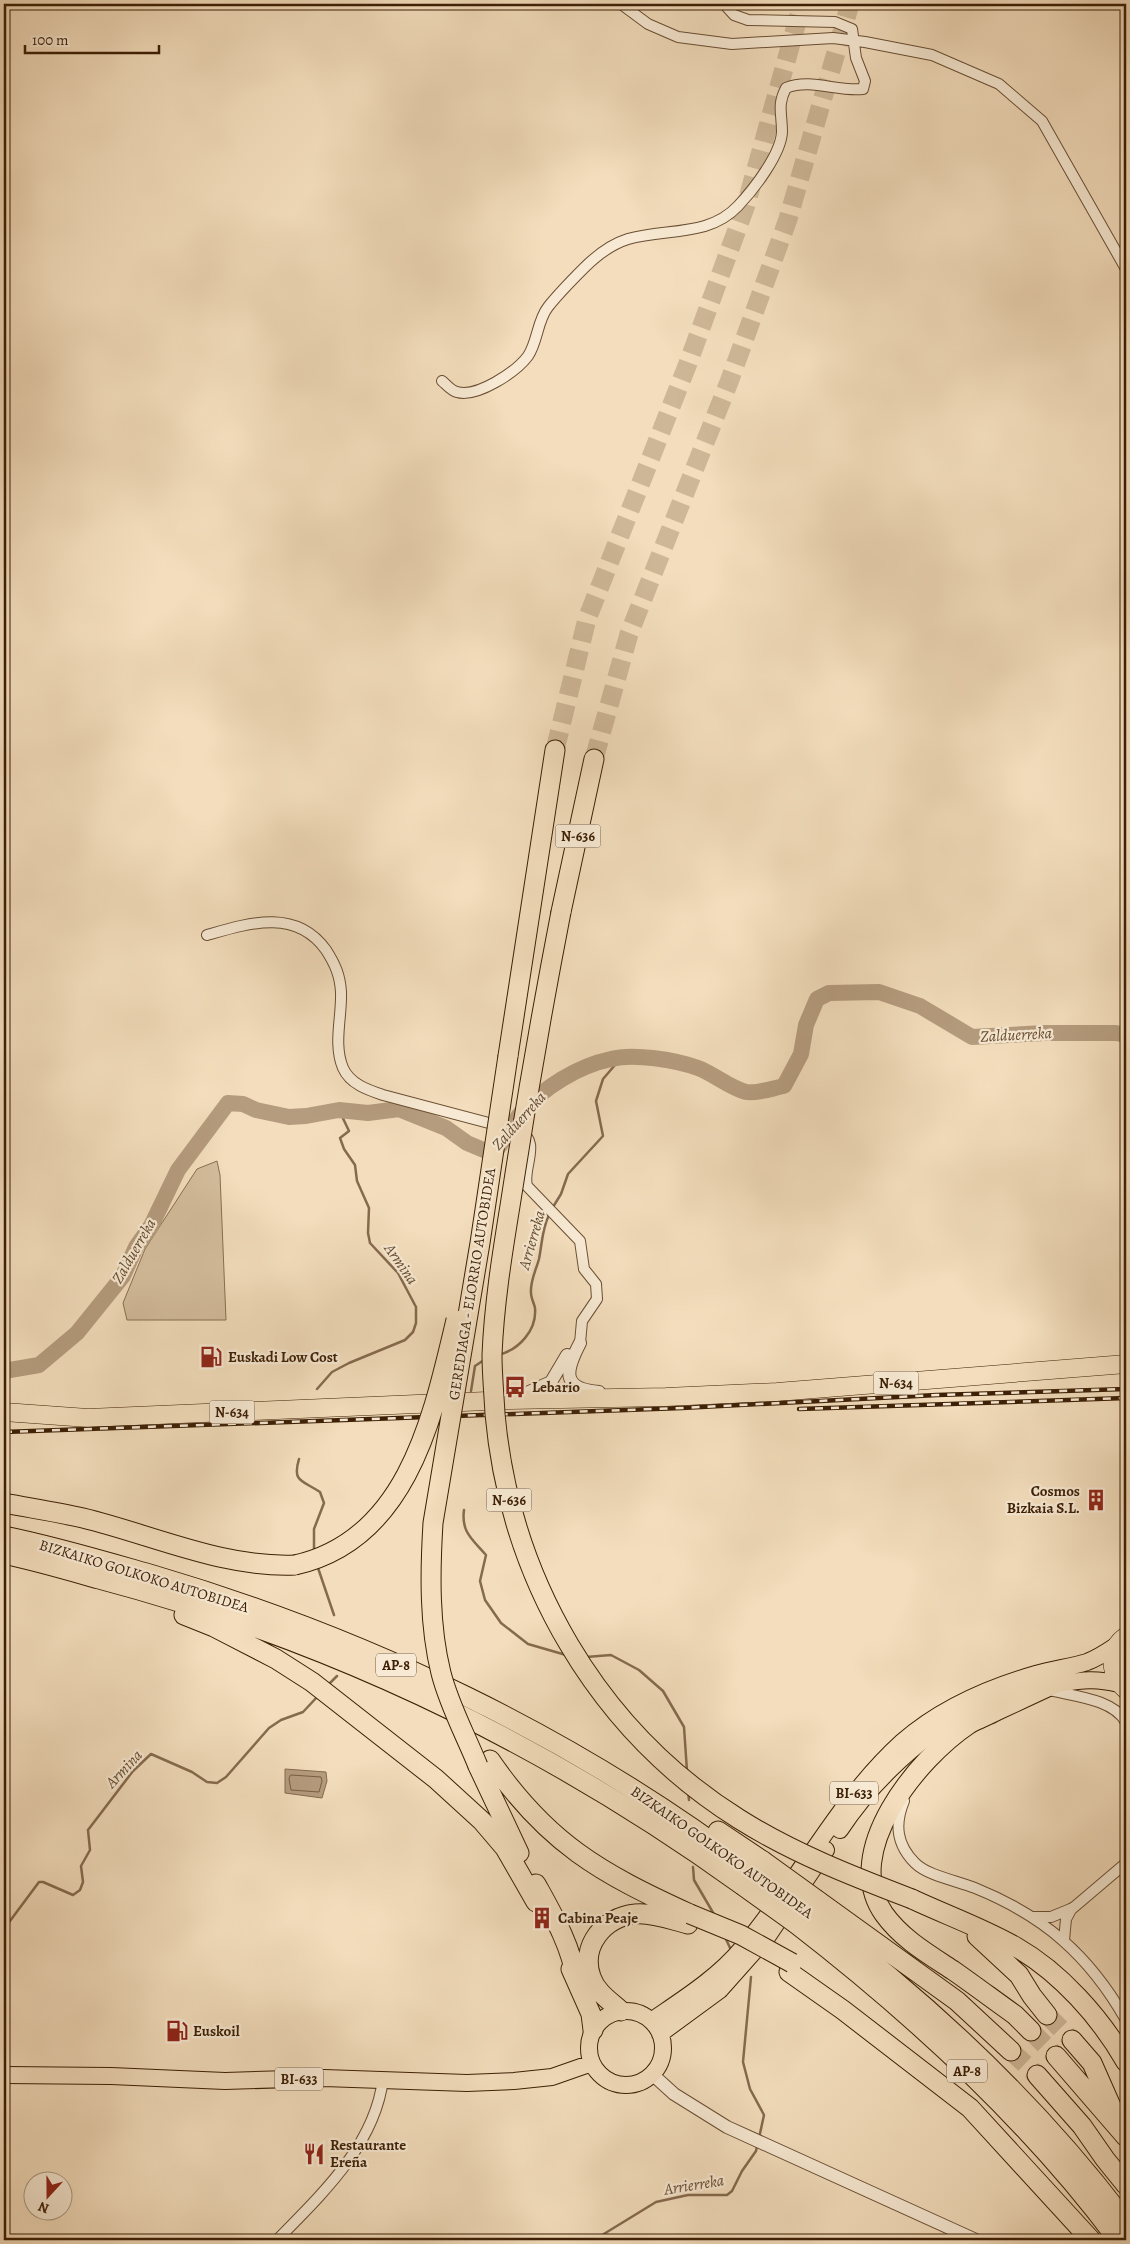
<svg xmlns="http://www.w3.org/2000/svg" width="1130" height="2244" viewBox="0 0 1130 2244" font-family="Alegreya,serif">
<style>
.green{fill:#d4bd9d;stroke:#886e51}
.water{fill:#b59c7e;stroke:#856a4e}
.lines{fill:none;stroke-linecap:round;stroke-linejoin:round}
.shore{stroke:#785e42;stroke-width:1}
.stream{stroke:#856a4e;stroke-width:2.5}
.river{stroke:#b59c7e;stroke-width:16}
.motorway-tunnel{stroke:#ceb797;stroke-width:19;stroke-dasharray:19 9;stroke-linecap:butt}
.minor-casing{stroke:#6a4e33;stroke-width:12}
.tertiary-casing{stroke:#6a4e33;stroke-width:14}
.primary-casing{stroke:#3c1f05;stroke-width:18}
.trunk-casing{stroke:#3c1f05;stroke-width:19}
.motorway-casing{stroke:#3c1f05;stroke-width:21}
.minor{stroke:#f7e9d3;stroke-width:10}
.tertiary{stroke:#f7e9d3;stroke-width:12}
.primary{stroke:#f3ddbc;stroke-width:16}
.trunk{stroke:#f3ddbc;stroke-width:18}
.motorway{stroke:#f3ddbc;stroke-width:19}
.rail-casing{stroke:#3c1f05;stroke-width:4.5}
.rail{stroke:#f7e9d3;stroke-width:2.5;stroke-dasharray:8;stroke-linecap:butt}
.motorway-bridge-casing{stroke:#3c1f05;stroke-width:21;stroke-linecap:butt}
.motorway-bridge{stroke:#f3ddbc;stroke-width:19}
.labels{text-anchor:middle;dominant-baseline:central;stroke-width:4.5;stroke-linejoin:round;paint-order:stroke}
.shield{fill:#f7e9d3;stroke:#745c43;stroke-width:1}
.shield-label{font-size:14px;font-weight:bold;fill:#3c1f05}
.street-label{font-size:15px;fill:#3c1f05;stroke:#f7e9d3}
.poi-label{font-size:15px;font-weight:bold;fill:#3c1f05;stroke:#f7e9d3;text-anchor:start}
.water-label{font-size:16px;font-style:italic;fill:#664b2f;stroke:#f7e9d3}
</style>
<rect width="100%" height="100%" fill="#f3ddbc"/>
<filter id="stains"><feTurbulence type="fractalNoise" baseFrequency=".004" numOctaves="4"/><feColorMatrix values="0 0 0 0 .2 0 0 0 0 .09 0 0 0 0 .02 0 0 0 .5 -.17"/></filter>
<radialGradient id="worn" r=".72"><stop offset=".6" stop-color="#630" stop-opacity="0"/><stop offset="1" stop-color="#630" stop-opacity=".3"/></radialGradient>
<path class="green" d="M217,1161L220,1175L226,1320H127L123,1303L145,1249L197,1169Z"/>
<path class="water" d="M285,1769L326,1772L327,1781L322,1798L285,1793Z"/>
<g class="lines">
<path class="shore" d="M291,1775L321,1777L322,1781L319,1792L291,1790L289,1779Z"/>
<path class="stream" d="M553,1207L561,1194L568,1174L603,1136L596,1101L603,1079L621,1058
M498,1355C519,1350 537,1330 535,1308C534,1303 531,1298 531,1293C530,1281 536,1270 539,1259C542,1244 542,1229 549,1215
M317,1389L332,1372L349,1363L405,1340L413,1332L416,1323V1307L398,1273L370,1243L368,1233L369,1208L357,1181L355,1165L344,1149L340,1138L349,1131L339,1110
M471,1391L475,1366L484,1360
M299,1459C292,1482 302,1480 320,1492L324,1503L314,1529V1549
M464,1510C461,1532 472,1539 486,1555L480,1581L485,1600L501,1623L528,1644L566,1655
M317,1565L334,1615
M586,1657L611,1655L639,1670L663,1691L684,1727L687,1771
M328,1685L337,1676
M688,1791L689,1800
M693,1867L694,1880L715,1916
M4,1929L39,1882H43L73,1895L80,1890L83,1882L81,1866L90,1850L88,1830L133,1771L151,1754L192,1772L207,1782L217,1783L226,1777L269,1728L281,1720L303,1712L318,1696
M725,1937L731,1950
M751,1977L743,2062L750,2089L764,2115L759,2138
M594,2240L656,2202L688,2195H727L732,2191L742,2171L756,2151L757,2146"/>
<path class="river" d="M4,1371L39,1365L77,1333L123,1276L136,1247L151,1226L178,1170L228,1103L243,1104L256,1110L289,1117L306,1116L339,1110L368,1113L399,1109L446,1128L467,1143L493,1154C505,1141 510,1126 521,1113C544,1087 578,1066 611,1059C634,1053 676,1060 698,1068C714,1074 730,1088 746,1092C757,1094 773,1088 784,1086L801,1054L806,1025L817,999L829,993L879,992L920,1006L972,1037L1045,1033H1116L1126,1035"/>
<path class="motorway-tunnel" d="M555,750L587,619L687,366L746,205L802,4
M594,759L629,634L729,382L788,219L850,4
M1047,2015L1072,2040
M1031,2031L1056,2056
M1011,2051L1037,2075"/>
<g class="minor-casing">
<path id="minor" d="M621,4L648,24L678,37L732,44L833,38L865,42L932,55L999,84L1042,121L1126,269
M442,381C446,384 451,391 457,392C477,398 516,372 528,356C538,341 537,321 548,307C559,293 572,280 584,268C596,256 612,244 628,239C666,228 709,237 738,206C754,189 781,154 782,132C782,113 777,105 786,88C811,78 837,92 863,89L865,81L856,58L852,29L835,22L748,20L734,15L724,4
M207,935C249,923 296,908 326,950C335,964 340,975 341,992C342,1017 333,1044 343,1068C350,1084 368,1090 383,1095L519,1131C542,1141 522,1168 527,1186L580,1241L584,1269L596,1284L597,1299L582,1321L580,1343
M1045,1689C1071,1696 1112,1698 1126,1722
M904,1801C894,1825 897,1845 915,1863C928,1876 958,1881 975,1888C1044,1916 1089,1955 1126,2020
M1033,1917H1051L1073,1908L1126,1863
M1064,1940L1066,1919L1072,1908
M277,2240C321,2195 375,2145 383,2079"/>
</g>
<g class="tertiary-casing">
<path id="tertiary" d="M580,1343C566,1370 560,1389 599,1392
M518,1397L551,1382L567,1355
M652,2074L674,2094L727,2127L976,2240"/>
</g>
<g class="primary-casing">
<path id="primary" d="M840,1830C870,1784 922,1734 971,1709C996,1697 1024,1689 1051,1685C1078,1681 1092,1677 1119,1684
M589 2048a37 37 0 1 1 74 0a37 37 0 1 1-74 0Z
M651,2021C683,1999 717,1978 742,1948C799,1881 837,1801 902,1742C941,1708 987,1688 1036,1674C1053,1669 1071,1667 1087,1662C1098,1658 1108,1651 1117,1645
M660,2034L720,1990L768,1936L826,1850
M4,2075L111,2076L225,2081L324,2078L467,2083L514,2081L552,2077L592,2063"/>
</g>
<g class="trunk-casing">
<path id="trunk" d="M4,1412L88,1418L510,1400L666,1397L777,1392L1126,1364
M1126,1636C1106,1650 1110,1676 1126,1690"/>
</g>
<g class="motorway-casing">
<path id="motorway" d="M561,912L594,759
M508,1056L555,750
M4,1503C30,1508 57,1512 83,1518C153,1535 223,1568 295,1565
M4,1536C54,1546 104,1561 153,1575C367,1638 575,1737 753,1872
M4,1554C36,1561 67,1570 99,1579C334,1641 545,1743 742,1885
M184,1615L214,1627L276,1659L312,1682L436,1779L482,1821L505,1848L536,1902
M490,1760C547,1843 600,1873 690,1914
M478,1766L519,1853
M718,1831L763,1861
M536,1884C552,1913 572,1947 576,1980
M912,1899C946,1915 983,1928 1016,1947C1060,1972 1101,2018 1126,2062
M817,1900L957,2001L1011,2051
M809,1913C927,2001 1037,2104 1126,2222
M795,1923C914,2015 1028,2119 1118,2240
M977,1936L1019,1975L1032,1996L1047,2015
M571,1969L591,2014L593,2030
M789,1972L843,2010L970,2108L1091,2240
M621,2011C610,2001 596,1992 591,1977C580,1946 604,1917 635,1914C651,1912 672,1920 688,1924
M1031,2031L1015,2015C994,2000 974,1985 954,1971C928,1954 902,1939 884,1914C840,1852 918,1758 969,1724C977,1719 987,1716 996,1711C1015,1702 1035,1693 1054,1684
M1072,2040L1092,2063L1115,2115
M1056,2056L1126,2137
M1037,2075L1082,2126L1105,2159L1126,2185"/>
</g>
<use href="#minor" class="minor"/>
<use href="#tertiary" class="tertiary"/>
<use href="#primary" class="primary"/>
<use href="#trunk" class="trunk"/>
<use href="#motorway" class="motorway"/>
<g class="rail-casing">
<path id="rail" d="M799,1409L1126,1398
M4,1432L682,1408L937,1395L1126,1389"/>
</g>
<use href="#rail" class="rail"/>
<g class="motorway-bridge-casing">
<path id="motorway-bridge" d="M561,912C542,1010 525,1108 510,1206C502,1255 494,1305 492,1355C492,1374 494,1394 495,1414C510,1579 597,1730 739,1819C793,1853 852,1876 912,1899
M295,1565C408,1540 433,1416 456,1320
M478,1766C466,1736 449,1705 441,1673C429,1625 430,1572 433,1523L480,1243L508,1056
M763,1861L817,1900
M753,1872L809,1913
M742,1885L795,1923
M690,1914L741,1935L792,1963"/>
</g>
<use href="#motorway-bridge" class="motorway-bridge"/>
</g>
<defs>
<g id="fuel-bare" transform="scale(1.725)"><path d="M-5.5-6h7V0h2V4h1.3V-2.5L3-4.5l.8-.8L6-3V5H2.5V1h-1V6h-7ZM-4.2-4.7v3.2H.2V-4.7Z" fill="#8f2418" stroke="#f7e9d3" stroke-width="2.5" paint-order="stroke"/></g>
<g id="bus-bare" transform="scale(1.725)"><path d="M-5-6H5V4H4V6H2V4H-2V6H-4V4H-5ZM-3.5-4V0h7V-4ZM-3.5 1.2v1.5H-2V1.2ZM2 1.2v1.5H3.5V1.2Z" fill="#8f2418" stroke="#f7e9d3" stroke-width="2.5" paint-order="stroke"/></g>
<g id="building-bare" transform="scale(1.725)"><path d="M-4-6H4V6H1V3H-1V6H-4ZM-2.5-4.3h1.7v1.8h-1.7ZM.8-4.3h1.7v1.8H.8ZM-2.5-1h1.7V.8h-1.7ZM.8-1h1.7V.8H.8Z" fill="#8f2418" stroke="#f7e9d3" stroke-width="2.5" paint-order="stroke"/></g>
<g id="restaurant-bare" transform="scale(1.725)"><path d="M-5-6h1v4h1v-4h1v4h1v-4h1v5L-1.5 .5V6h-2V.5L-5-1ZM5-6V6H3V1.5H1.5Q1.5-4 5-6Z" fill="#8f2418" stroke="#f7e9d3" stroke-width="2.5" paint-order="stroke"/></g>
</defs>
<g fill-rule="evenodd">
<use href="#fuel-bare" x="211" y="1357"/>
<use href="#bus-bare" x="515" y="1387"/>
<use href="#building-bare" x="1096" y="1500"/>
<use href="#building-bare" x="542" y="1918"/>
<use href="#fuel-bare" x="177" y="2031"/>
<use href="#restaurant-bare" x="314" y="2154"/>
</g>
<g class="labels">
<g class="shield">
<rect x="555.5" y="824.5" width="45" height="23" rx="4"/>
<rect x="873.5" y="1371.5" width="45" height="23" rx="4"/>
<rect x="209.5" y="1400.5" width="45" height="23" rx="4"/>
<rect x="486.5" y="1488.5" width="45" height="23" rx="4"/>
<rect x="376" y="1653.5" width="40" height="23" rx="4"/>
<rect x="830" y="1781.5" width="48" height="23" rx="4"/>
<rect x="947" y="2059.5" width="40" height="23" rx="4"/>
<rect x="275" y="2067.5" width="48" height="23" rx="4"/>
</g>
<g class="shield-label">
<text x="578" y="836">N-636</text>
<text x="896" y="1383">N-634</text>
<text x="232" y="1412">N-634</text>
<text x="509" y="1500">N-636</text>
<text x="396" y="1665">AP-8</text>
<text x="854" y="1793">BI-633</text>
<text x="967" y="2071">AP-8</text>
<text x="299" y="2079">BI-633</text>
</g>
<g class="street-label">
<text transform="translate(472 1284) rotate(-81)">GEREDIAGA - ELORRIO AUTOBIDEA</text>
<text transform="translate(144 1576) rotate(17)">BIZKAIKO GOLKOKO AUTOBIDEA</text>
<text transform="translate(722 1852) rotate(35)">BIZKAIKO GOLKOKO AUTOBIDEA</text>
</g>
<g class="poi-label">
<text x="228" y="1357">Euskadi Low Cost</text>
<text x="532" y="1387">Lebario</text>
<text x="1080" y="1491" text-anchor="end">Cosmos<tspan x="1080" dy="17">Bizkaia S.L.</tspan></text>
<text x="558" y="1918">Cabina Peaje</text>
<text x="193" y="2031">Euskoil</text>
<text x="330" y="2145">Restaurante<tspan x="330" dy="17">Ereña</tspan></text>
</g>
<g class="water-label">
<text transform="translate(1016 1035) rotate(-3)">Zalduerreka</text>
<text transform="translate(519 1121) rotate(-48)">Zalduerreka</text>
<text transform="translate(532 1240) rotate(-74)">Arrierreka</text>
<text transform="translate(134 1251) rotate(-60)">Zalduerreka</text>
<text transform="translate(401 1264) rotate(55)">Armina</text>
<text transform="translate(124 1769) rotate(-47)">Armina</text>
<text transform="translate(694 2185) rotate(-9)">Arrierreka</text>
</g>
</g>
<rect width="1130" height="2244" fill="none" stroke="#f3ddbc" stroke-width="20"/>
<rect x="5" y="5" width="1120" height="2234" fill="none" stroke="#3c1f05" stroke-width="2.5"/>
<rect x="10" y="10" width="1110" height="2224" fill="none" stroke="#3c1f05"/>
<g transform="translate(48 2196) rotate(201)"><circle r="24" fill="#f7e9d3" stroke="#ac9881"/>
<path d="M0-4L9 19L0 12L-9 19Z" fill="#8f2418"/>
<text y="-8" font-size="14" font-weight="bold" text-anchor="middle" fill="#3c1f05">N</text>
</g>
<path d="M25 45v8h134v-8" fill="none" stroke="#3c1f05" stroke-width="2.5"/>
<text x="32" y="45" font-size="15" fill="#3c1f05" stroke="#f7e9d3" stroke-width="4" paint-order="stroke">100 m</text>
<rect width="100%" height="100%" filter="url(#stains)"/>
<rect width="100%" height="100%" fill="url(#worn)"/>
</svg>
